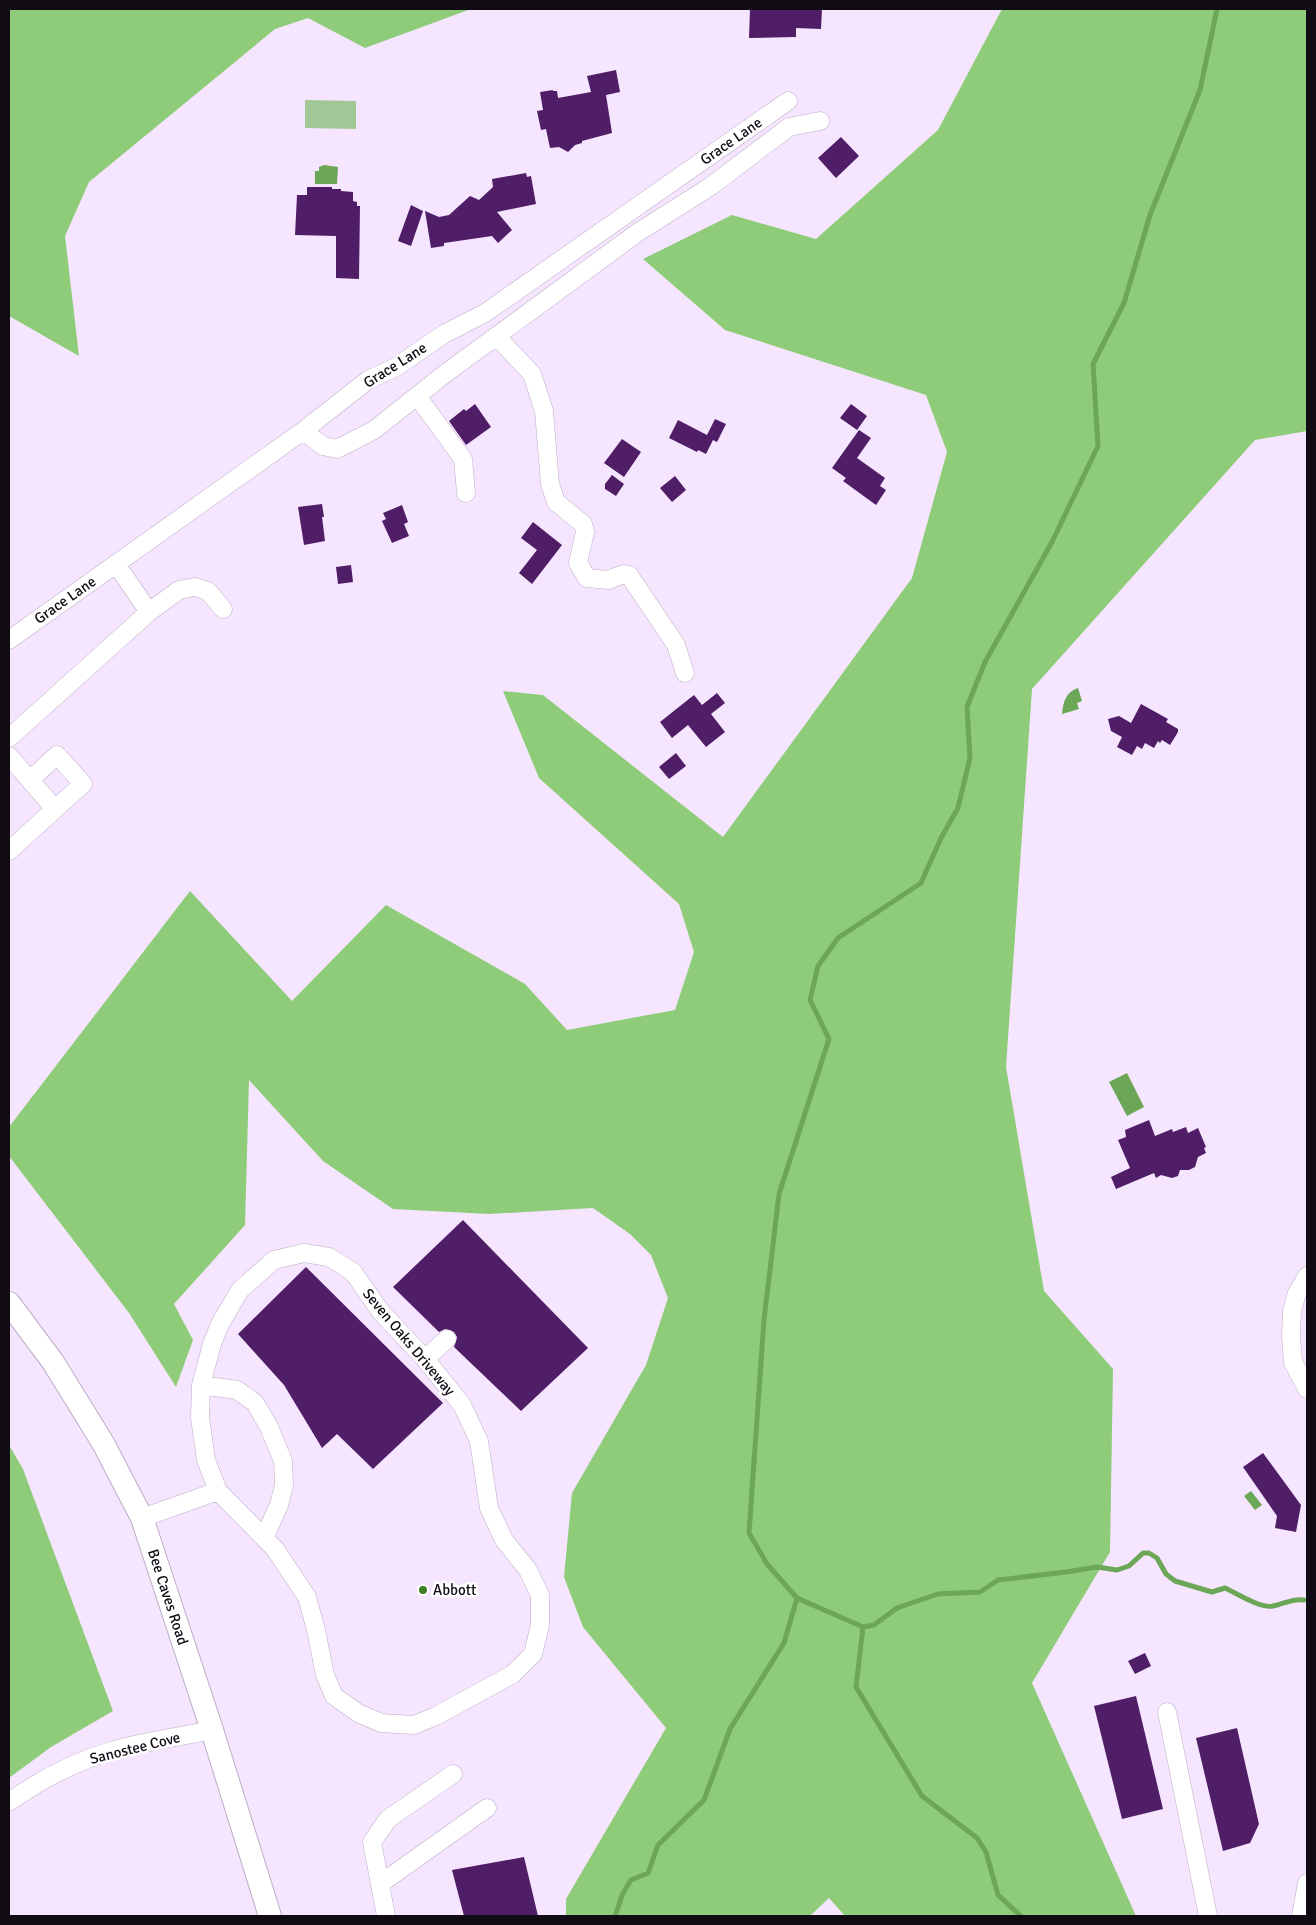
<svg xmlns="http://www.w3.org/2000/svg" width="1316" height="1925" viewBox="0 0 1316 1925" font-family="Signika,sans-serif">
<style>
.green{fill:#a2c796}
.forest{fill:#8ecc79}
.water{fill:#6ba756}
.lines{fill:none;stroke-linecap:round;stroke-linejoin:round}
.stream{stroke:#6ba756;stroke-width:5}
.building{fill:#501d67}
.minor-casing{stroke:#bdaec6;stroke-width:19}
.major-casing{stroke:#bdaec6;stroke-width:24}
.minor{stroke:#fff;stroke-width:18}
.major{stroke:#fff;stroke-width:22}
.poi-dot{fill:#3d7f21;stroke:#fff;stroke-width:2}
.labels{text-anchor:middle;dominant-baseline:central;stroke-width:5;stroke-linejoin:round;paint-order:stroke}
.street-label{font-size:15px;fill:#110b14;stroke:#fff}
.poi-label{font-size:15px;fill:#110b14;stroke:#fff;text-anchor:start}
</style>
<rect width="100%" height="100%" fill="#f5e5ff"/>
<path class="green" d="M305,100L356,101V129L305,128Z"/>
<path class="forest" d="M9,9H471L365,48L308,18L275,29L89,182L65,236L79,356L9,316Z
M1002,9H1307V431L1255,440L1032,689L1006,1067L1044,1291L1113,1369L1110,1552L1032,1683L1136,1916H845L829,1898L810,1916H566V1899L666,1728L583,1627L564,1577L572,1493L646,1365L668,1298L651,1255L630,1234L593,1208L489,1214L393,1209L323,1161L249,1080L245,1225L174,1304L193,1340L176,1387L129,1313L9,1156V1127L190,891L292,1001L386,905L525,984L567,1030L675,1010L694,952L679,904L539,778L503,691L543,695L723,837L912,578L947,452L926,395L725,330L643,259L732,215L816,239L938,130Z
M9,1445L23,1469L113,1711L51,1747L9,1778Z"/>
<path class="water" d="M324,165L338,167L337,184H315V171H319V167Z
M1078,688L1082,701L1077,703L1079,709L1062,714C1063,702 1066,692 1078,688Z
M1127,1073L1144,1107L1127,1116L1109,1082Z
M1251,1491L1262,1505L1255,1510L1244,1496Z"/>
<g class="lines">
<path class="stream" d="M797,1598L863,1627L874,1625L897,1608L938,1594L980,1592L998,1580L1066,1572L1097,1567L1117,1570L1129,1566L1143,1553H1149L1157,1558L1166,1574L1175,1581L1212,1592L1225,1588C1236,1593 1261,1609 1273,1606C1284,1604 1293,1598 1304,1600
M863,1627L856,1687L922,1796L977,1838L986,1852L998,1895L1021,1916
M615,1916L623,1893L631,1880L648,1873L658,1845L704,1800L730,1729L784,1643L797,1598L767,1564L749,1533L764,1320L779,1194L829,1039L810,1000L818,966L838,938L921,883L941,838L958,808L970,758L967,707L985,662L1052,542L1098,446L1093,364L1124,303L1150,215L1200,90L1217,9"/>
</g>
<path class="building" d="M750,9H822L821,29L796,28V37L749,38Z
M616,70L620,92L606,95L612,133L582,141V143L575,145L568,152L559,147L550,148L546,129L541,130L537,111L543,110L540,92L553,90V91H557L558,98L591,92L587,76Z
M841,137L859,156L836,178L818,158Z
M526,173L527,177L531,176L536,204L497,212L512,230L498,243L492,236L444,243V246L431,248L425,211L439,217L449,215L470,196L479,200L493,187L492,179Z
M307,187H332V189H341V191L353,192V201L357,202V206H360L359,279L336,278V236L295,235L297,195H307Z
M411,205L423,211L411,246L398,241Z
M475,404L491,427L466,445L449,421L464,409L466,411Z
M851,404L867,416L857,430L840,418Z
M715,419L726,424L717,442L713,440L706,454L698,450L697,452L669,438L678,420L707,435Z
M859,430L871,438L857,458L885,478L880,486L886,490L876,505L843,481L846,478L832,468Z
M622,439L641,452L624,477L604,463Z
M612,475L624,484L616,496L605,489V484Z
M675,476L686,490L672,502L660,488Z
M322,504L324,517H322L325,541L304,545L298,507Z
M402,505L408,522L404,524L409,536L392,543L382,521L386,519L383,513Z
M533,522L562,545L532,584L519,573L537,550L521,538Z
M351,565L353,582L338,584L336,567Z
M717,693L725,703L711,714L725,732L706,747L688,725L672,738L660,722L694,695L702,705Z
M1141,704L1168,719L1166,722L1178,729V732L1170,745L1162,740L1160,743L1158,741L1154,748L1145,743L1142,749L1137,746L1132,755L1117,747L1122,737L1111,731L1108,719L1119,716L1131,723Z
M676,753L686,766L669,779L659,767Z
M1149,1120L1155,1136L1172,1129L1173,1132L1186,1127L1188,1133L1198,1128L1206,1147L1204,1148L1206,1153L1198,1157L1195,1167L1189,1170H1180L1178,1176L1172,1178L1161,1175L1156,1178L1154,1173L1116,1189L1111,1177L1130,1168L1118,1140L1126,1137L1125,1130Z
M463,1220L588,1348L521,1411L454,1347L457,1337L454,1332L445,1329L439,1332L393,1287Z
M306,1267L443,1403L373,1469L337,1434L322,1448L284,1385L238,1334Z
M1263,1453L1301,1505L1296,1532L1275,1528L1277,1516L1243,1467Z
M1145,1653L1151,1666L1135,1674L1128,1661Z
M1136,1696L1163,1809L1122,1819L1094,1706Z
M1237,1728L1259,1824L1250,1843L1223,1851L1196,1738Z
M524,1857L538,1916H464L452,1870Z"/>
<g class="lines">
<g class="minor-casing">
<path id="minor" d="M497,337L532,374L544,411L550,484L556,502L583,524L585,532L578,563L587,578L608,580L624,574L629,575L676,645L685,673
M417,396L463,459L466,493
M303,431L323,446L337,449L374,430L446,373L637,233L711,186L789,127L820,121
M116,564L149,612
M9,640L303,431L368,380L396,367L444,334L485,313L788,101
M9,738L149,612L179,590L195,587L208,591L223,609
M9,756L55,809L9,851
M30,780L57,755L83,784L55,809
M1307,1276L1297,1293L1292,1311L1291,1336L1293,1362L1307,1389
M425,1359L447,1339
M201,1385L237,1390L255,1403L269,1427L283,1461L284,1485L279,1505L264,1538
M142,1518L218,1491L275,1549L307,1597L316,1630L325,1675L334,1696L358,1713L381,1723L414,1725L436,1716L513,1674L533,1654L540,1625V1595L528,1570L504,1540L489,1508L479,1441L462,1405L425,1359L381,1312L353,1272L329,1257L304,1253L274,1260L240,1290L220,1324L212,1344L201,1385L200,1418L206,1460L218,1491
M1167,1712L1208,1916
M9,1802C40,1780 74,1762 111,1751C143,1741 179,1737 212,1730
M380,1884L487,1808
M386,1916L372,1842L388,1819L453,1774
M1301,1916L1307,1883"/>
</g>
<g class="major-casing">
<path id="major" d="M9,1303L53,1362L103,1443L142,1518L212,1730L270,1916"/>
</g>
<use href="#minor" class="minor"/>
<use href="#major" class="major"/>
</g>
<circle class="poi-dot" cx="423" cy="1590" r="5"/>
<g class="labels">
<g class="street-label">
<text transform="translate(731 141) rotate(-35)">Grace Lane</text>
<text transform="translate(395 365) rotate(-32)">Grace Lane</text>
<text transform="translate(65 600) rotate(-35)">Grace Lane</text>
<text transform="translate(409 1342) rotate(50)">Seven Oaks Driveway</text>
<text transform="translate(168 1597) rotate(72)">Bee Caves Road</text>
<text transform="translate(135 1748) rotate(-14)">Sanostee Cove</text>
</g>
<g class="poi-label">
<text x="433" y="1590">Abbott</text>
</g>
</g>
<rect width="1316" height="1925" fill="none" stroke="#110b14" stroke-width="20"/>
</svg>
